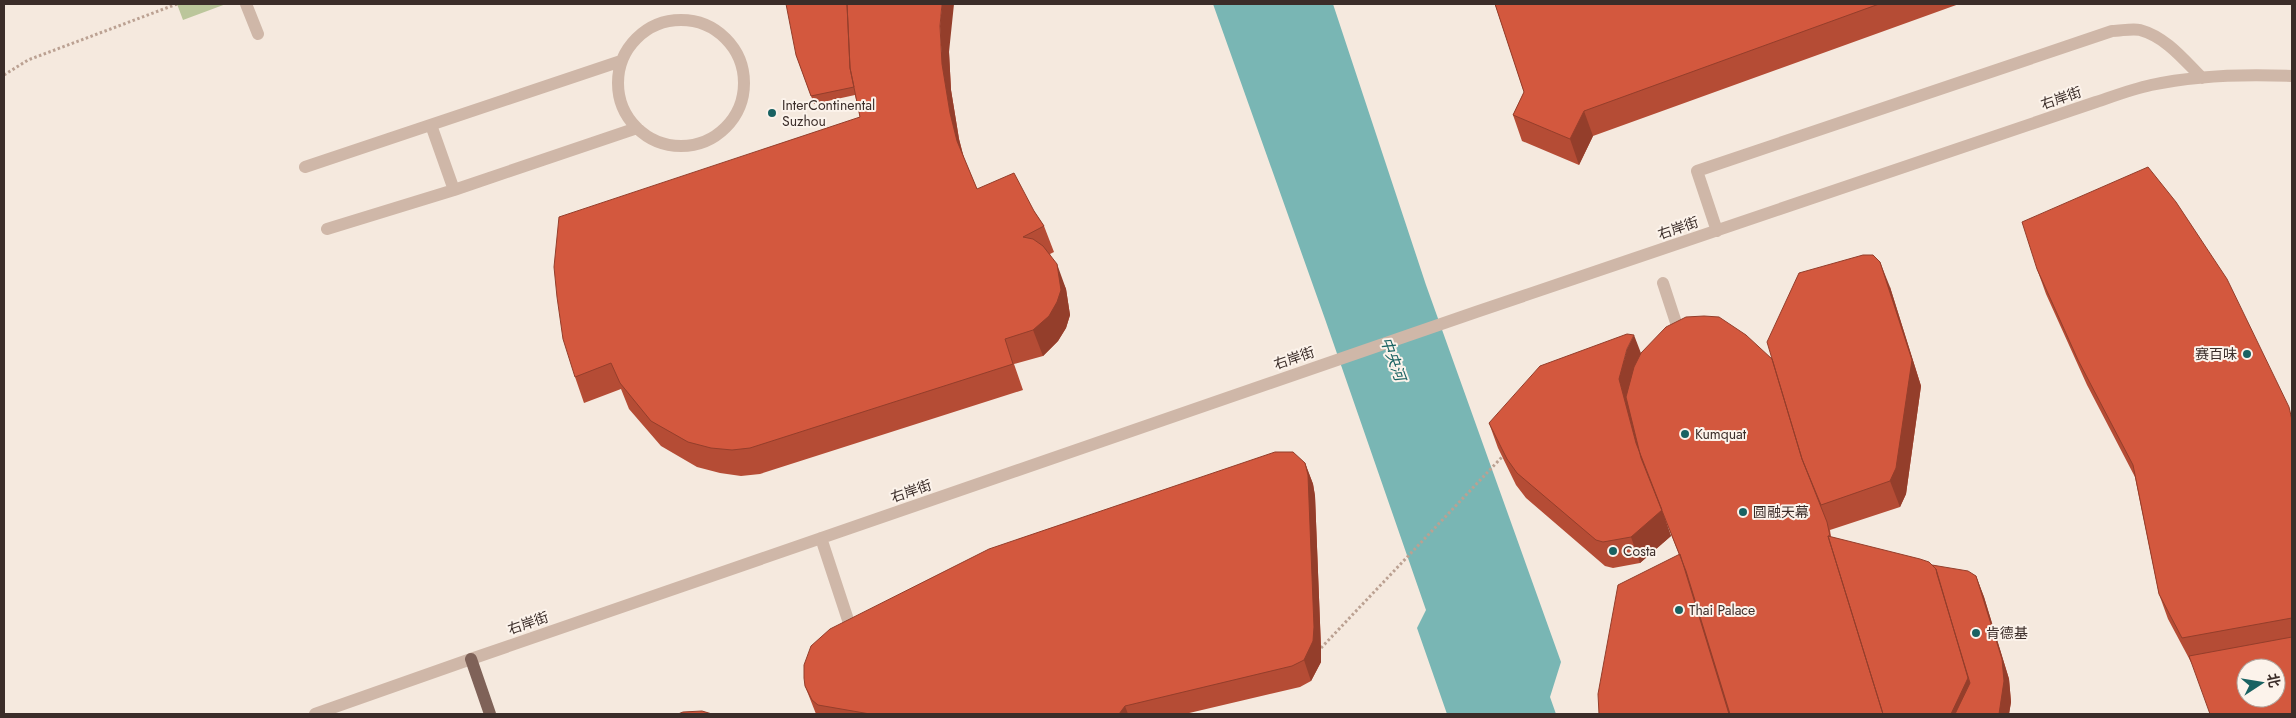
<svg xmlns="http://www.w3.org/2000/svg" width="2296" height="718" viewBox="0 0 2296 718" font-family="Jost,'Noto Sans SC',sans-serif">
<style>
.green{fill:#bbc69b}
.water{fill:#79b6b4}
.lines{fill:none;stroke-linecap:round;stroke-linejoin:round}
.path{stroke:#bba192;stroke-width:3;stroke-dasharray:2.5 2.5;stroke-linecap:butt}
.minor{stroke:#cfb7a8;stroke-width:12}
.major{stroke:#7f6258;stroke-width:12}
.wall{fill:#b54c35}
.shaded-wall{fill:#943e2b}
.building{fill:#d3583e;stroke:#943e2b;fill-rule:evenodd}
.poi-dot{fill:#196262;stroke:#fcf3eb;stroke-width:2}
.labels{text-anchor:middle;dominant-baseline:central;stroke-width:4;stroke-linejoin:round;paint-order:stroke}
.street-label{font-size:14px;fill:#3b2d29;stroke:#fcf3eb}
.poi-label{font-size:14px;fill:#3b2d29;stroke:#fcf3eb;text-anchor:start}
.water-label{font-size:15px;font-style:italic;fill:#196262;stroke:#fcf3eb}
</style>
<rect width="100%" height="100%" fill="#f5e9de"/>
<path class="green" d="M177,4H226L183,20Z"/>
<path class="water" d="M1213,4H1333L1426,285L1561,662L1550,697L1556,714H1447L1417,628L1426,610L1325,319Z"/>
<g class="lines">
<path class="path" d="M4,75L28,60L177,4
M1321,648L1502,457"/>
<path class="minor" d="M246,4L258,34
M618 83a63 63 0 1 1 126 0a63 63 0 1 1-126 0Z
M431,125L454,190
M305,167L621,61
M327,229L454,190L637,128
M1717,231L1697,171L2112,31C2121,31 2132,28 2140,30C2166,37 2184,60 2202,78
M1663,283L1681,338
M821,538L848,620
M315,714L471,659L1476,312L2096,102C2114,96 2133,89 2151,85C2197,75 2246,74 2292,76"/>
<path class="major" d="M471,659L490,714"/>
</g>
<path class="wall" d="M1495,4H1959L1593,136L1579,165L1522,141L1513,115L1524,92Z
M949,52L951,90L959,139L964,158L977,189L1034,211L1044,226L1054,252L1050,254L1066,289L1070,315L1066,328L1058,341L1043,356L1014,364L1023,390L760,474L741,476L720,473L697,467L661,446L629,409L621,389L584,403L575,377L860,117L855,95L814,104L796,55Z
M2037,269L2292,416V714L2192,664L2168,619L2159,594L2135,477L2087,385L2046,294Z
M1890,287L1921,386L1906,494L1900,507L1830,530L1831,537L1932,565L1976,576L1984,597L2009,679L2011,702L2009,714H1599L1679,554L1662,511L1671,536L1640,563L1613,568L1605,566L1526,498L1516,485L1498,448L1489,423L1641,353L1772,359Z
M1305,463L1313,484L1315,496L1321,648V662L1311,681L1300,687L1185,714H816L805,686Z"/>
<path class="shaded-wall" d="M942,4H954L949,52L951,90L959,139L966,167L957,141L950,113L942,64L940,26Z
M1584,111L1593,136L1579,165L1570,139Z
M1880,262L1890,287L1921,386L1906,494L1900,507L1890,481Z
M1057,264L1066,289L1070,315L1066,328L1058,341L1043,356L1033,330Z
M1634,335L1644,361V466L1636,443L1619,379L1627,349Z
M1305,463L1313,484L1315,496L1321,648V662L1311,681L1304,660Z
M1662,510L1671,536L1640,563L1631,537Z
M1680,554L1689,579L1730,714H1729Z
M1976,576L1984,597L2009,679L2011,702L2009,714H1999Z
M1968,678L1978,704L1973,714H1951Z
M1125,706L1128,714H1119Z"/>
<path class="building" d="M786,4H847L850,68L854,87L811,96L796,55Z
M847,4H942L940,26L942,64L950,113L957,141L977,189L1014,173L1034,211L1044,226L1023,237L1033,239L1043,246L1057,264L1061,290L1057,302L1049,316L1033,330L1005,339L1013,364L750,448L732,450L711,448L688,442L651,421L620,383L611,363L575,377L563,339L557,297L554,267L559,217L860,117L850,68Z
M1495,4H1879L1584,111L1570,139L1513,115L1524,92Z
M2148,167L2176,202L2227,279L2289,407L2292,420V618L2182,638L2159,594L2133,465L2078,360L2037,269L2022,222Z
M1863,255H1873L1880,262L1912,360L1896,468L1890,481L1821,505L1802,459L1767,342L1799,273Z
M1704,316L1719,317L1746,335L1772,359L1802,459L1827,522L1830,536H1828L1883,714H1730L1686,571L1641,458L1626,397L1634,367L1641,353L1666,327L1686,317Z
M1627,334L1634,335L1627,349L1619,379L1636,443L1662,510L1631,537L1603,542L1596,540L1517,473L1507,459L1489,423L1540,366Z
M1275,452H1293L1305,463L1308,475L1314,627L1313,641L1304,660L1292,666L1125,706L1119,714H870L818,705L812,700L805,686L804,678V665L811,646L830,629L989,549Z
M1828,536L1920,559L1929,562L1936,569L1968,678L1951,714H1883Z
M1680,554L1729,714H1599L1598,694L1618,585Z
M1932,565L1968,571L1976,576L2002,659L2004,681L1999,714H1955L1970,683L1937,574L1936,569Z
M2292,637V714H2210L2189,656ZM2246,668H2276V698H2246Z
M702,711L712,714H678L683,712Z"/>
<g class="poi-dot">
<circle cx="772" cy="113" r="5"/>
<circle cx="2247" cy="354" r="5"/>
<circle cx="1685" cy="434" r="5"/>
<circle cx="1743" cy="512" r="5"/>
<circle cx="1613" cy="551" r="5"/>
<circle cx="1679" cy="610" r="5"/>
<circle cx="1976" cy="633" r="5"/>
</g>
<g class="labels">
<g class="street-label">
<text transform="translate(2061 98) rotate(-19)">右岸街</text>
<text transform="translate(1678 228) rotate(-19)">右岸街</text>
<text transform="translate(1294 358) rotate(-19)">右岸街</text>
<text transform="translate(911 491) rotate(-19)">右岸街</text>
<text transform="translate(528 623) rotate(-19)">右岸街</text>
</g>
<g class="poi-label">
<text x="782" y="105">InterContinental<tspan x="782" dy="16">Suzhou</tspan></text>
<text x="2237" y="354" text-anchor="end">赛百味</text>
<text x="1695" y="434">Kumquat</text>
<text x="1753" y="512">圆融天幕</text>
<text x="1623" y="551">Costa</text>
<text x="1689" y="610">Thai Palace</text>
<text x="1986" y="633">肯德基</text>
</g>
<g class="water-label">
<text transform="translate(1393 359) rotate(70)">中央河</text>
</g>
</g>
<rect width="2296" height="718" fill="none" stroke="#3b2d29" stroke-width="10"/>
<g transform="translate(2261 683) rotate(78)"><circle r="24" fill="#fcf3eb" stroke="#afa49d"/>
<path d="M0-4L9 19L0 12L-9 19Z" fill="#196262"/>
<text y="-8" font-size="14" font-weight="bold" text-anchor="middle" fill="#3b2d29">北</text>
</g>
</svg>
